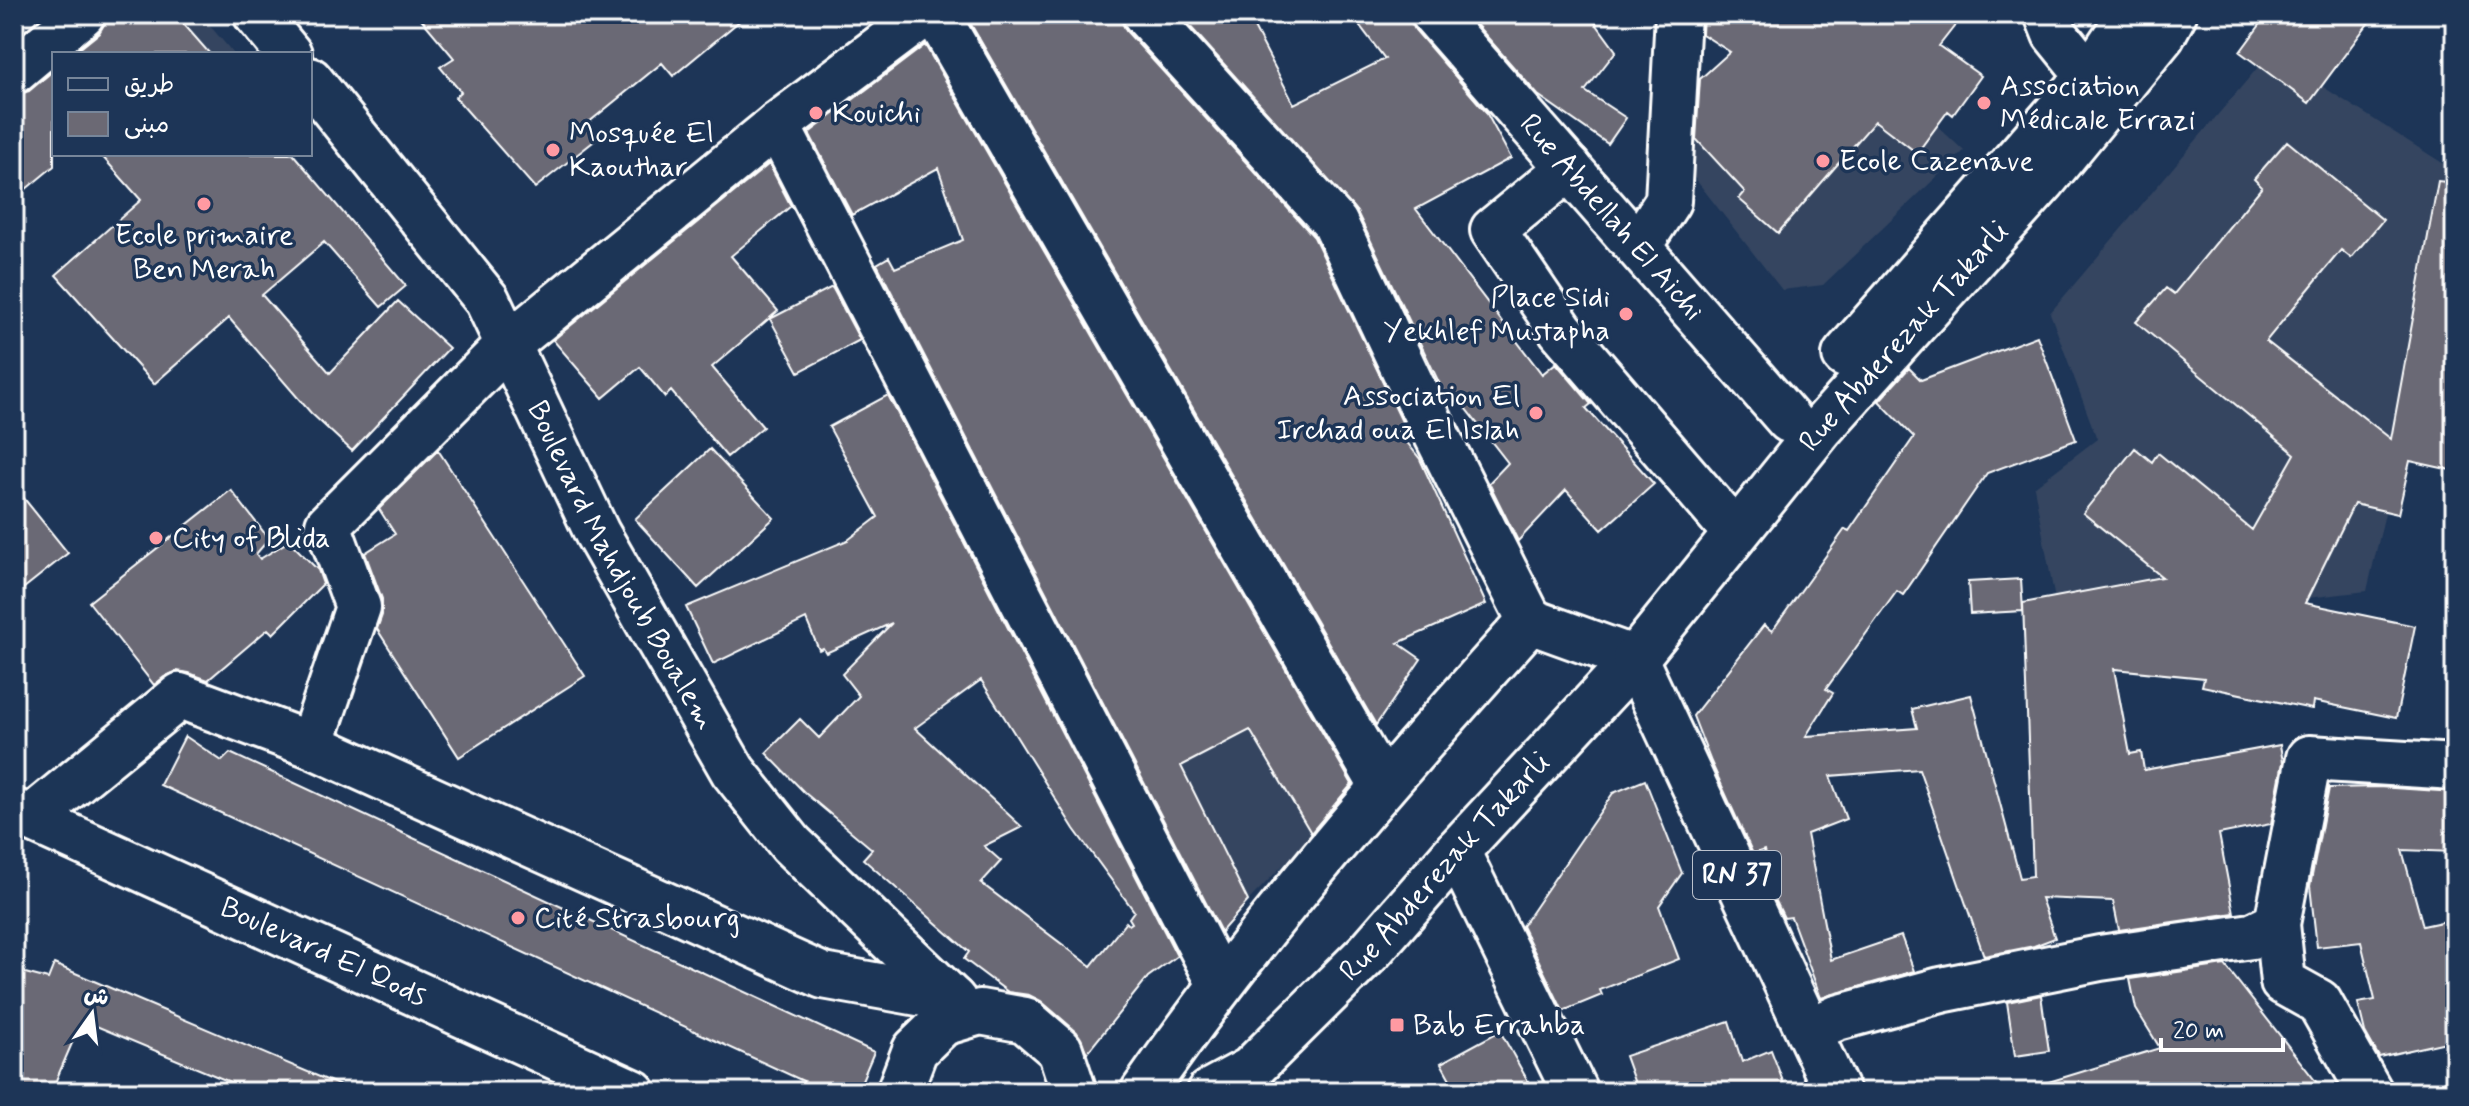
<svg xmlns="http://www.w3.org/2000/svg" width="2469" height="1106" viewBox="0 0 2469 1106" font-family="Mynerve,'Playpen Sans Arabic',sans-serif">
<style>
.built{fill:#344560}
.building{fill:#6b6974;stroke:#fff;stroke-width:2;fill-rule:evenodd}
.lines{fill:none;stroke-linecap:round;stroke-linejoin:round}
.street-casing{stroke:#fff;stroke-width:50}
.secondary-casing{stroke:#fff;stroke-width:50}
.primary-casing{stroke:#fff;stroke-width:50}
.street{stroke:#1d3557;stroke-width:44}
.secondary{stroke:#1d3557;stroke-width:44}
.primary{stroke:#1d3557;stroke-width:44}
.poi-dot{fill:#ff9aa2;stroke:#1d3557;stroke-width:3}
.labels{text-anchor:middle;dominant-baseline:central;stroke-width:7;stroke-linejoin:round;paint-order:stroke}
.shield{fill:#1d3557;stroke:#bbc2cd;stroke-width:2}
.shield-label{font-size:28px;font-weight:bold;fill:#fff}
.poi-label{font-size:30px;fill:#fff;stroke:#1d3557;text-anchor:start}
.street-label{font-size:30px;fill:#fff;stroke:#1d3557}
</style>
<rect width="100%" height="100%" fill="#1d3557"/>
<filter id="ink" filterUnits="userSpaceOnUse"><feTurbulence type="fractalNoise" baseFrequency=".0125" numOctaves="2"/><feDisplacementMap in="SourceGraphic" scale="16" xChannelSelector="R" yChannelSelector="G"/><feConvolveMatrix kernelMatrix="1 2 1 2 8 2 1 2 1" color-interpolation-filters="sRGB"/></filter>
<g filter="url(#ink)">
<path class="built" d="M111,14H200L234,54H63Z
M1818,14L1964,151L1823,285L1782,290L1689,171L1704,106Z
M2270,53L2455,171V211L2367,591L2060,627L2034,487L2097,439L2050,313Z
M1264,610L1363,784L1248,901L1215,940L1139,789L1181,766L1223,642Z"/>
<path class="building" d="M106,14H175L210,54H73L99,33L105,23Z
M417,14H748L673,76L662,63L588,123L598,138L535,188L455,97L461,92L440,67L454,58Z
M965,14H1121V20L1126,31L1314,237L1404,426L1398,431L1420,459L1486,604L1398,643L1421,659L1376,725Z
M1179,14H1247L1294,104L1385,59L1351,14H1410V20L1415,30L1486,112L1511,158L1416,209L1542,374L1556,363L1591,404L1586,408L1654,484L1602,530L1566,490L1518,541L1489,483L1508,463L1451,390L1445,395L1357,212Z
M1467,14H1589L1616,51L1585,91L1626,118L1608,144L1538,95Z
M1703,14H1964L1939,46L1981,76L1953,115L1948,111L1917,153L1875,121L1778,233L1739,199L1745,192L1696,139L1700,79L1730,52L1702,34Z
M2268,14H2375L2309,103L2240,52Z
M925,45L1352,784L1311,833L1250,730L1181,766L1248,901L1221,932L877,264L889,257L895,268L963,240L938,168L852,215L809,133Z
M54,70V166L14,199V95L29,91Z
M2287,141L2383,220L2351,258L2341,250L2266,341L2391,439L2438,181L2455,183V471L2410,461L2398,514L2354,504L2305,603L2415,626L2396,718L2313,701L2312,709L2202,686L2204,678L2114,669L2130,754L2141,752L2144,770L2280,745L2283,762L2271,824L2219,834L2234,913L2119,930L2113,901L2041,898L2055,938L2034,946L1984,956L1919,769L1830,776L1846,819L1807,834L1831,960L1901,936L1914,971L1821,998L1791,917L1784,918L1773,895L1764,850L1753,854L1711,762L1693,716L1764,625L1772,631L1845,529L1849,531L1914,437L1879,401L1909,368L1921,380L2037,336L2076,440L1987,473L1903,595L1897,591L1826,689L1833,693L1806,736L1917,728L1912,709L1971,695L2020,878L2033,876L2023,603L2162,577L2083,513L2135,448L2152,462L2158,453L2252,530L2295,454L2136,322L2166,288L2174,294L2262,187L2254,179Z
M100,154H293L406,286L381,307L324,242L262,295L330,373L398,301L449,348L352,451L311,413L229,318L154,384L56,275L141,200Z
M769,164L791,206L731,256L778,311L712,367L763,427L727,457L671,391L665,397L640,367L603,398L553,340Z
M832,287L860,340L799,372L770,319Z
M888,395L1177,956L1148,977L1087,1053L1077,1032L1041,1001L1029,995L1008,992L964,959L969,952L863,859L872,849L805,793L766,753L800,719L819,738L859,696L842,674L892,623L826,653L823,648L819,650L806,619L713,664L686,607L848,540L878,517L829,427ZM981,680L1074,829L1134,911L1129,918L1132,923L1129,925L1126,922L1091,966L981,883L1001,861L984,846L1022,827L915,728Z
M710,449L774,518L698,588L635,519Z
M438,450L585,676L459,757L377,629L382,615V599L365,553L395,534L379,509Z
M14,486L68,553L14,596Z
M231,490L269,539L256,554L260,559L289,541L318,570L323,584L273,634L268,629L208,680L189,673L177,671L164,677L154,685L89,602Z
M2021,579L2023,611L1970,614L1968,582Z
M185,736L222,761L230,753L874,1052L857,1092H827L160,785Z
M1645,780L1682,873L1659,906L1679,959L1600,990L1602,995L1563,1011L1522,926L1613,793Z
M2378,787L2455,792V852L2402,850L2423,926L2455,919V1040L2379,1057L2365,1032L2358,1003L2375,1000L2361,942L2317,947L2310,886L2329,788Z
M54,964L355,1092H254L82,1020L51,1092H14V970L48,979Z
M2225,965L2324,1092H2043L2042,1084L2160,1048L2136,1009L2130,979Z
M2041,995L2049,1051L2015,1056L2007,1002Z
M1729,1021L1742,1062L1771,1050L1787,1092H1638L1625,1056Z
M1500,1031L1534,1092H1457L1441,1063Z"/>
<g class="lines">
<g class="street-casing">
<g id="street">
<path d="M256,14L289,54"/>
<path d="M925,14L777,125L509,344L328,525L358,607L311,745L823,976L952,999"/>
<path d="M936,14L1382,786"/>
<path d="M1145,14L1335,223L1411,384L1530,621"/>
<path d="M2047,14L2055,34L2089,76"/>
<path d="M14,71L82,14"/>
<path id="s1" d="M310,80L487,300L597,533L733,771L791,844L954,1001"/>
<path d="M777,125L1220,984"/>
<path d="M1569,168L1493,230L1561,330L1725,521"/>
<path d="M30,819L180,696L311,745"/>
<path d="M1457,851L1575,1092"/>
<path d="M1810,1030L1837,1018L1941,990L2100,958L2252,936L2277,924"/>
<path d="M1143,1092C1259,925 1394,772 1530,621L1635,659"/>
<path d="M2370,1092L2319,1002L2283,982L2277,924L2309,758L2455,767"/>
</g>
</g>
<g class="secondary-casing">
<g id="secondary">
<path id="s2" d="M1434,14L1789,420"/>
<path d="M1638,247L1668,201L1678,14"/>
<path id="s3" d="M14,811L633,1092"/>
<path d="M902,1092L901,1087L915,1050L943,1023L980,1012L1025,1020L1060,1050L1074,1092"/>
<path id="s4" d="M1209,1092L1250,1070L1369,952L1457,851L1635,659"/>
</g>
</g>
<g class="primary-casing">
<g id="primary">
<path d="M1845,355L2089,76L2131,14"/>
<path id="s5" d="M1635,659L1821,428L2044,180L2162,36L2174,14"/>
<path d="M1635,659L1837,1092"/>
</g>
</g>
<use href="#street" class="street"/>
<use href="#secondary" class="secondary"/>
<use href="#primary" class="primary"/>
</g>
</g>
<g class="poi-dot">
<circle cx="1984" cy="103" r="8"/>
<circle cx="816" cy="113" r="8"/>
<circle cx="553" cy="150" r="8"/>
<circle cx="1823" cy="161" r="8"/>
<circle cx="204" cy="204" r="8"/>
<circle cx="1626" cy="314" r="8"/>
<circle cx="1536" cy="413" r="8"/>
<circle cx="156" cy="538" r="8"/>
<circle cx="518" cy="918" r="8"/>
<rect x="1389" y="1017" width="16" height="16" rx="4"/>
</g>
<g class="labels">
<rect class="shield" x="1693" y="851" width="88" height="48" rx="6"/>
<g class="shield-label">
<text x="1737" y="875">RN 37</text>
</g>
<g class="poi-label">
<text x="2000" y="86">Association<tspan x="2000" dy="34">Médicale Errazi</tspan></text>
<text x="832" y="113">Kouichi</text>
<text x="569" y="133">Mosquée El<tspan x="569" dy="34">Kaouthar</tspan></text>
<text x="1839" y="161">Ecole Cazenave</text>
<text x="204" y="235" text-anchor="middle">Ecole primaire<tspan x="204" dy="34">Ben Merah</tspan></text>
<text x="1610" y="297" text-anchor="end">Place Sidi<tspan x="1610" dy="34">Yekhlef Mustapha</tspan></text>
<text x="1520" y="396" text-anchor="end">Association El<tspan x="1520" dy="34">Irchad oua El Islah</tspan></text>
<text x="172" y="538">City of Blida</text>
<text x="534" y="918">Cité Strasbourg</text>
<text x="1413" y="1025">Bab Errahba</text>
</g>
<g class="street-label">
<text stroke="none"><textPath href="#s2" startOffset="270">Rue Abdellah El Aichi</textPath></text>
<text stroke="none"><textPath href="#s5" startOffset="420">Rue Abderezak Takarli</textPath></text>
<text stroke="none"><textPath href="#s1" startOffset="580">Boulevard Mahdjoub Boualem</textPath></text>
<text stroke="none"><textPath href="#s4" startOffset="328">Rue Abderezak Takarli</textPath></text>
<text stroke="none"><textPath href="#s3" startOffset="340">Boulevard El Qods</textPath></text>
</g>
</g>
<rect width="2469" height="1106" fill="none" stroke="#1d3557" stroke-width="48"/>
<rect x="24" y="24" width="2421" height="1058" fill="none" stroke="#fff" stroke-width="3" filter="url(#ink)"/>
<rect x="52" y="52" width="260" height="104" fill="#1d3557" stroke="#77869a" stroke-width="2"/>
<rect x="68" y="78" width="40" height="12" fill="#1d3557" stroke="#77869a" stroke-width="2"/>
<text x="124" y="92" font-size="24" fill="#ffffff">طريق</text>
<rect x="68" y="112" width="40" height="24" fill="#6b6974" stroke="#77869a" stroke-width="2"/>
<text x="124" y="132" font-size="24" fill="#ffffff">مبنى</text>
<g transform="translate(92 1014) rotate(14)" stroke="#1d3557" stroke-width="6" paint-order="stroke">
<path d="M0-6L14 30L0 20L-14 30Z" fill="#ffffff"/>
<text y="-12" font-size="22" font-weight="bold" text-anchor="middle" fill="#ffffff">ش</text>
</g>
<path d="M2161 1038v12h122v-12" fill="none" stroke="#ffffff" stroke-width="4"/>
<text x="2173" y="1038" font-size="24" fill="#ffffff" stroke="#1d3557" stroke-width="6" paint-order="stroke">20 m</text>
</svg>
